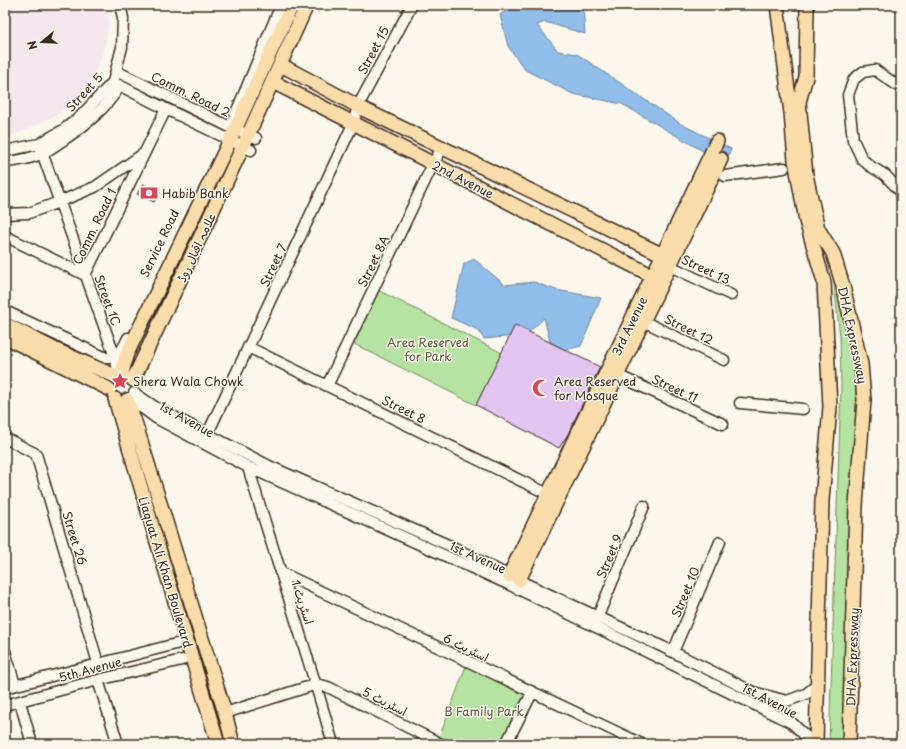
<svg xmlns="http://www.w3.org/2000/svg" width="906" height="749" viewBox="0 0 906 749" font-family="'Playpen Sans','Playpen Sans Arabic',sans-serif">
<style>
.built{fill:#f4e8ee}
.green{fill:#b5e3a1;stroke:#788660}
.water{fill:#91bdea;stroke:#6f8298}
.building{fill:#e4c4f1;stroke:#3b2a1e}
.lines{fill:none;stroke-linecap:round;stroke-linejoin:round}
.minor-casing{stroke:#3b2a1e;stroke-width:13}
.major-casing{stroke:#3b2a1e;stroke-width:16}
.minor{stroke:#fbf7ec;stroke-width:10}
.major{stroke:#faddab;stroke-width:13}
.labels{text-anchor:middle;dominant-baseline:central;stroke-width:3;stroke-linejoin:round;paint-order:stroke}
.street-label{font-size:12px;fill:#3b2a1e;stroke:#fbf7ec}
.poi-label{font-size:12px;fill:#3b2a1e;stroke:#fbf7ec;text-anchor:start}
.park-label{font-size:12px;fill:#5a583f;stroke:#fbf7ec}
</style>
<rect width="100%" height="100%" fill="#fbf7ec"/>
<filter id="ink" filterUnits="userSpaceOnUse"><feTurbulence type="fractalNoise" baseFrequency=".025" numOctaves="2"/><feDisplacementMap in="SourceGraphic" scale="8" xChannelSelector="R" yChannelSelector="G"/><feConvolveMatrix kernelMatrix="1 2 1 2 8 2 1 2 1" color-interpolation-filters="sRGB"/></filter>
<g filter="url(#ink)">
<path class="built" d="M5,5H108L109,21L107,36L102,56L89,84L69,106L58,114L27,130L11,135L5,136Z"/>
<path class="green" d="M833,277C843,305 851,338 855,368C857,382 856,397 856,412L844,744H829L841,388L840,336Z
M374,288L502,353L476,405L348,341Z
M466,666L528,696L503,744H453L439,738Z"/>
<path class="water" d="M513,5H583L585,34L545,22L537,25L558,51L577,54L681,124L731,149L725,164L622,104L573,94L525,70L508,46L500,15Z
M474,259L505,285L534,282L556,290L601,298L581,346L553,353L544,318L526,335L484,339L478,330L451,318L464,264Z"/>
<path class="building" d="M143,184L160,192L154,202L137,194Z
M515,325L600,367L568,434L559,448L476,405Z"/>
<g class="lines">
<g class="minor-casing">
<path id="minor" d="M116,71L230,127L256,138
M113,82L166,109L251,150
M901,88L875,70L863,72L854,79L848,95L853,140L862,159L870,166L885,175L901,192
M233,120L281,5
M39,144L115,357L119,374
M5,151L39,144L63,130L79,118L113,82L122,47L123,18L120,5
M5,162C17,161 30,159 41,154C50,150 57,144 65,139C88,123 105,109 120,86
M725,176L784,168
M5,214L29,213L59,202L95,187L143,154
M5,236L85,275L166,109
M670,266L731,295
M5,311L106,358C119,359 123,348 128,338
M643,321L724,360
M248,347L548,494
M617,375L723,424
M327,386L433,164L442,148
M134,393L155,407L269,466L455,548L509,576L663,647L753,692L787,701L806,694L818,684
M129,398L156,418L248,467L508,584L792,723L814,744
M740,403L803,409
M208,433L353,124L358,106L412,5
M5,438L36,454L98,663
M248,467C276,560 307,651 333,744
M280,572L642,744
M598,616L644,506
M5,651L15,685
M673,652L720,542
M98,680L118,744
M5,688L176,644
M20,702L32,744
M5,705L98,680L182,660
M225,713L317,684L328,687L441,744
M506,744L532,693"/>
</g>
<g class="major-casing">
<path id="major" d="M777,5L791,113L795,160L806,221L824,282L830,407L822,500L816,744
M807,5L806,77L799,102L806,175L818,229L833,253L843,286L861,364L864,400L856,505L849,744
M281,65L367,111L663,255
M273,82L653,276
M5,324L58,351L115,376
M5,337L109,389
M122,374L126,356L233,134L292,5
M133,380L244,144L307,5
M115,399L156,539L218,744
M127,400L136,425L225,713L233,744
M509,576L717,141
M519,580L721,159"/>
</g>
<use href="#minor" class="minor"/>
<use href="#major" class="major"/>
</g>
</g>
<defs>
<g id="bank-bare" transform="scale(1.38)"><path d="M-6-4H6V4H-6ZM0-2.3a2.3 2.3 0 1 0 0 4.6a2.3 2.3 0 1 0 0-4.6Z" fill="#d1495b" stroke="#fbf7ec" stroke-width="2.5" paint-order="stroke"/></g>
<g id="sight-bare" transform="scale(1.38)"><path d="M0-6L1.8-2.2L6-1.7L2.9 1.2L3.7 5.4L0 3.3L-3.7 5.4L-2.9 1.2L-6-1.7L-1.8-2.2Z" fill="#d1495b" stroke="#fbf7ec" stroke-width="2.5" paint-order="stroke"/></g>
<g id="mosque-bare" transform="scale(1.38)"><path d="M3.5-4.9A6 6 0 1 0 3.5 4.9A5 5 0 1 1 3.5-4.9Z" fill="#d1495b" stroke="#fbf7ec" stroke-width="2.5" paint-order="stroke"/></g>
</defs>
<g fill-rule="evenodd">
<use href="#bank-bare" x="149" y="193"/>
<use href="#sight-bare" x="120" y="381"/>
<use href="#mosque-bare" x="541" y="388"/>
</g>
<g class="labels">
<g class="street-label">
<text transform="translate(373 50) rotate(-62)">Street 15</text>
<text transform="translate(84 92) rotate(-47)">Street 5</text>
<text transform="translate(191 94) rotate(26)">Comm. Road 2</text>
<text transform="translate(463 179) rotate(27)">2nd Avenue</text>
<text transform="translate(94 226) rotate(-64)">Comm. Road 1</text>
<text transform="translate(159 243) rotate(-64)">Service Road</text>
<text transform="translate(196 247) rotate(-65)">علامہ اقبال روڈ</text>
<text transform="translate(373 261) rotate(-64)">Street 8A</text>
<text transform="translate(273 265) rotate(-65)">Street 7</text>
<text transform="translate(706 269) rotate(25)">Street 13</text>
<text transform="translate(108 300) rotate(70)">Street 1C</text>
<text transform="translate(629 326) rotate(-64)">3rd Avenue</text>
<text transform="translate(689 329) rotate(26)">Street 12</text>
<text transform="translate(853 335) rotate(78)">DHA Expressway</text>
<text transform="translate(675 388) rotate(25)">Street 11</text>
<text transform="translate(404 409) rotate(26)">Street 8</text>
<text transform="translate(187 419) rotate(29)">1st Avenue</text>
<text transform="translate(75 538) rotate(73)">Street 26</text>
<text transform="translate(609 556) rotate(-67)">Street 9</text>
<text transform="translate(478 557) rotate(24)">1st Avenue</text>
<text transform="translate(166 572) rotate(73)">Liaquat Ali Khan Boulevard</text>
<text transform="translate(685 592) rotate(-67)">Street 10</text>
<text transform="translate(303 602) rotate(72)">اسٹریٹ 1</text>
<text transform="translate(466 647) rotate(26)">اسٹریٹ 6</text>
<text transform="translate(852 657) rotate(-88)">DHA Expressway</text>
<text transform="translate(90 669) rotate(-15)">5th Avenue</text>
<text transform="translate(770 700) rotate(28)">1st Avenue</text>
<text transform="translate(385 701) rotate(27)">اسٹریٹ 5</text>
</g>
<g class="poi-label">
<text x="162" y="193">Habib Bank</text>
<text x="133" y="381">Shera Wala Chowk</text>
<text x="554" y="381">Area Reserved<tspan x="554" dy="14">for Mosque</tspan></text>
</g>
<g class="park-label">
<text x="428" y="342">Area Reserved<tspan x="428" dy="14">for Park</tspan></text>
<text x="484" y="711">B Family Park</text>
</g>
</g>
<rect width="906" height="749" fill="none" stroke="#fbf7ec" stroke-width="20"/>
<rect x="10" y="10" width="886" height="729" fill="none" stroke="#3b2a1e" stroke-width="1.5" filter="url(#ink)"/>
<g transform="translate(42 42) rotate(251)" stroke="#fbf7ec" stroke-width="3" paint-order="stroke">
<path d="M0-3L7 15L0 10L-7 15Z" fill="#3b2a1e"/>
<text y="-6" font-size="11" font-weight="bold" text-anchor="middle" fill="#3b2a1e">N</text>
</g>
</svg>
